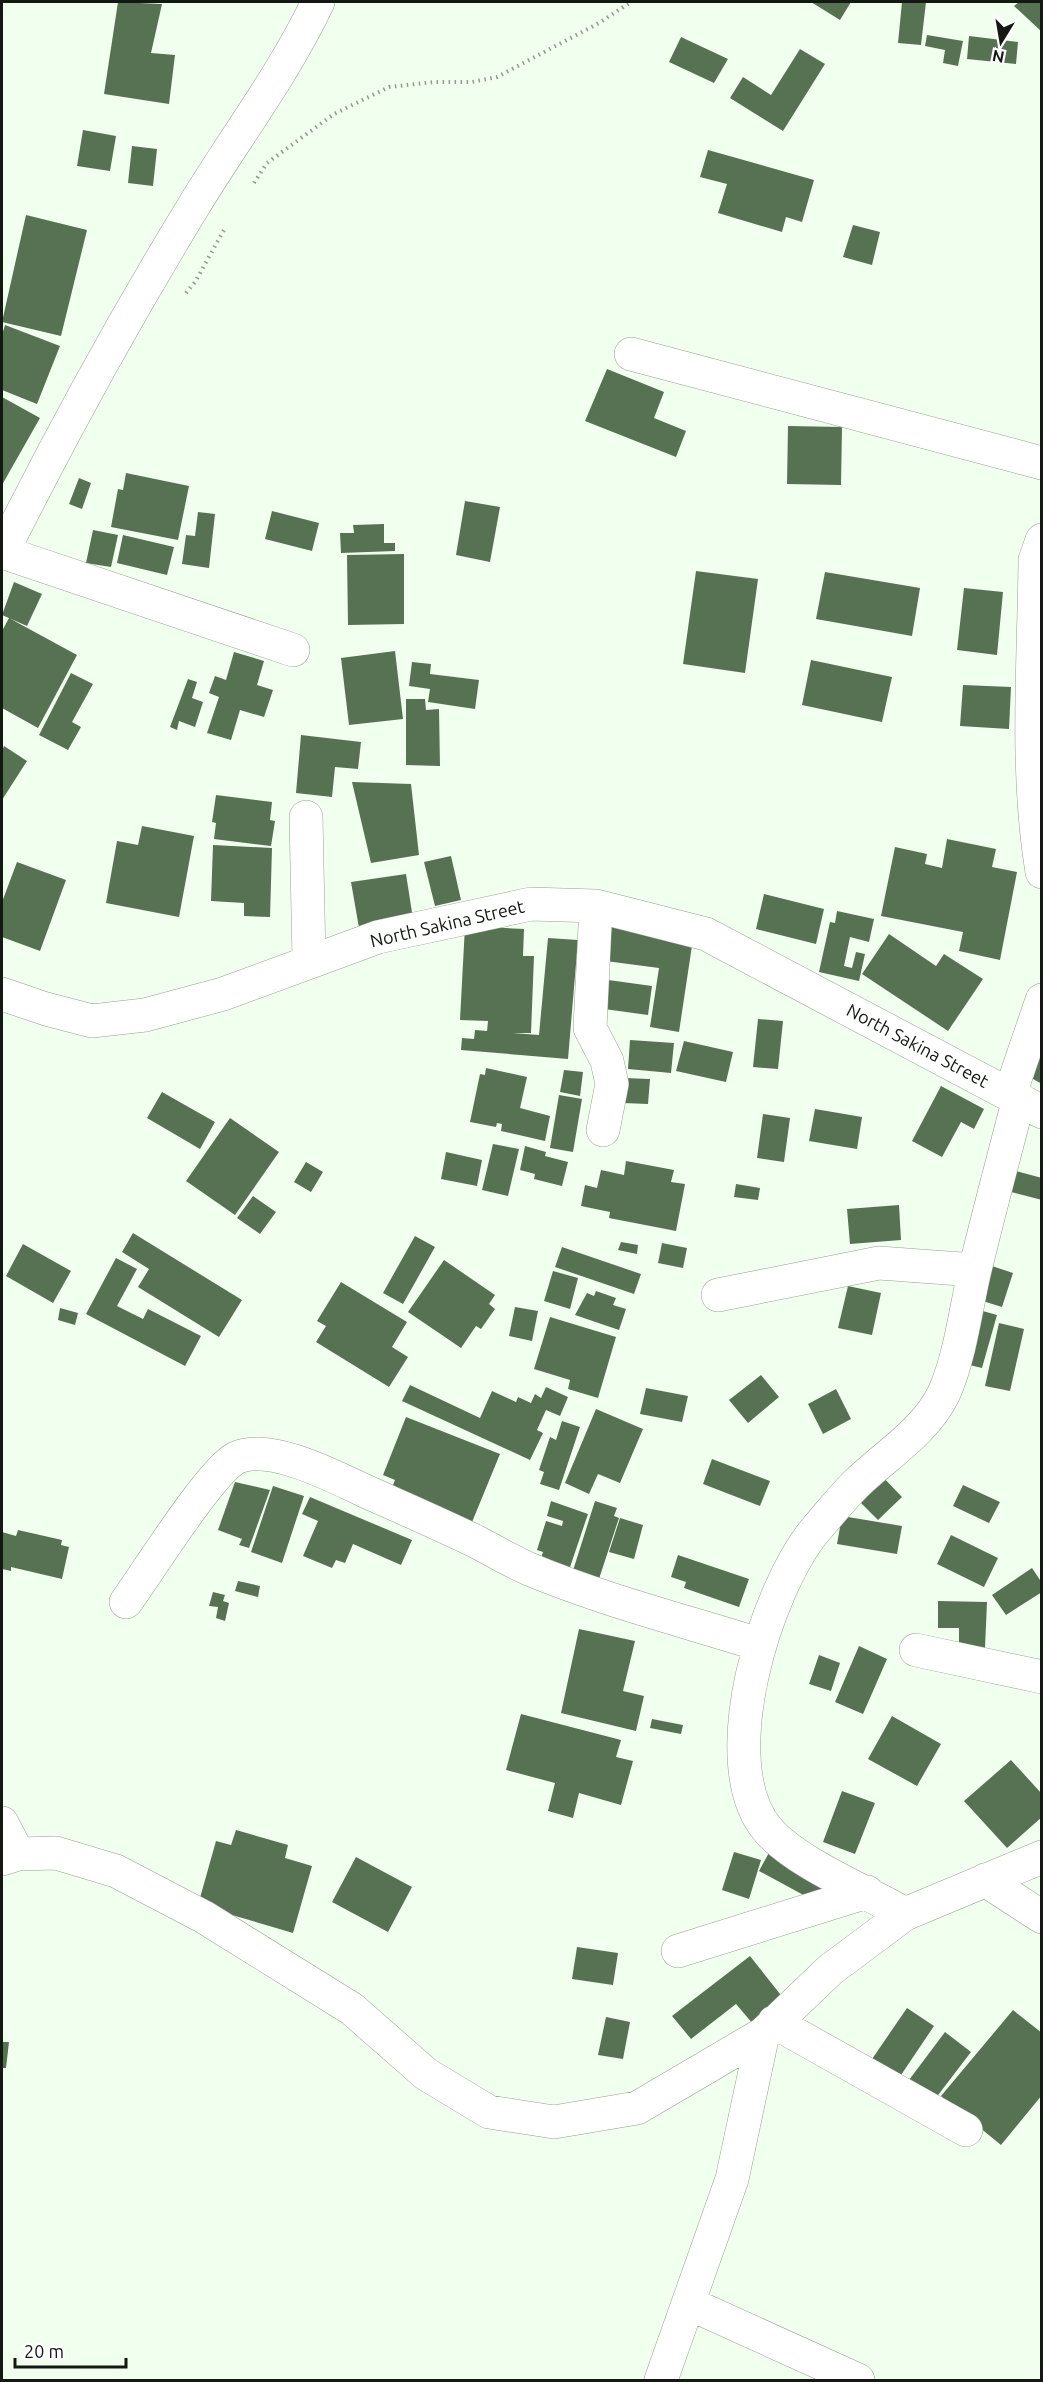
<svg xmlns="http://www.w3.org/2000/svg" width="1043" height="2382" viewBox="0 0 1043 2382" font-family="Ubuntu,sans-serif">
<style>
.building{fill:#577253}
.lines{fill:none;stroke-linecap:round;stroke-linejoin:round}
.minor-casing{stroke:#93a390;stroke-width:34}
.path{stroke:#909a8e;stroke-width:4;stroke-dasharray:1.5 4.5;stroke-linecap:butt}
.minor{stroke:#fff;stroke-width:33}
.labels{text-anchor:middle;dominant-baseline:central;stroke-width:5;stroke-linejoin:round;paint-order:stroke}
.street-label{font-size:18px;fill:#131912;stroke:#fff}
</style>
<rect width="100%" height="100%" fill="#f1ffee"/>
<path class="building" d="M118,2L162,4L151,53L175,55L169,104L104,94Z
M811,2H851L840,20Z
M902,2H926L921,45L898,43Z
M1019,2H1042V32L1014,6Z
M927,35L963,41L958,66L943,63L945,50L925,46Z
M969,36L1018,42L1016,64L967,59Z
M681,37L728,59L714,83L669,62Z
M800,49L825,64L783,131L730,98L743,77L771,95Z
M83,130L116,136L110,171L77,166Z
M132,146L157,149L153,186L128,183Z
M708,150L814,180L802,222L786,217L782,232L718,213L727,184L700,177Z
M26,215L87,230L61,336L2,322Z
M853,225L880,232L872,265L843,257Z
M5,325L60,346L37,404L2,390V335Z
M607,369L664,392L654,418L686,431L676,457L585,421Z
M2,397L40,418L2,485Z
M788,426L842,427L841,485L787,484Z
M126,473L189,486L178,540L111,527L118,489L123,490Z
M79,478L91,483L82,509L69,504Z
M465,501L500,507L490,562L456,555Z
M272,511L319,523L312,551L265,539Z
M198,512L215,514L209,568L182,564L186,535L195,536Z
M384,524V543H395V551L341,553L340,533H354L353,525Z
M93,530L118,535L111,567L86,563Z
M123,535L174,547L167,575L117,563Z
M404,554V624L348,625L347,555Z
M696,571L758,579L745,673L683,664Z
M825,572L920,588L912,636L816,619Z
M14,582L42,594L27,626L2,615Z
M964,588L1003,592L997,655L957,650Z
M9,618L77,655L38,728L2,708V631Z
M395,651L403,719L349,725L341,658Z
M234,652L264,661L257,685L273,690L264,717L240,710L231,740L207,733L219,697L209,693L215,676L226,680Z
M811,660L892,677L882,722L802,705Z
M412,662L431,664L430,674L479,680L475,709L428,702L430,689L409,686Z
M71,673L93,684L72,722L81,727L68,750L39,735Z
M188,679L197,682L192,698L203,702L195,727L179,721L177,730L170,727Z
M963,685L1011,687L1009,729L960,726Z
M406,699H425L426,710L439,709L440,766L406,765Z
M301,735L361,742L358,769L335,767L332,797L296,793Z
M4,746L27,761L2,800V751Z
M352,782L411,784L419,855L371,863Z
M216,795L272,802L270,820L275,821L271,846L214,839L216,823L212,822Z
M142,826L194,836L179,917L106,903L117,841L138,845Z
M947,839L996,849L992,867L1017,872L1000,960L959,951L963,932L881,916L895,847L927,854L925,864L942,868Z
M213,845L272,848L270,917L244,916V903L211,901Z
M451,856L461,900L435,906L424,862Z
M17,862L66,880L40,951L2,937V902Z
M406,874L413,919L359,928L351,882Z
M764,894L824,909L816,944L756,929Z
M837,911L874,919L869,942L850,937L844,966L852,968L856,952L865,954L859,981L819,972L830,922L835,923Z
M465,926L524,929L523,956H534L531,1033H513L539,1035L548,938L578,940L568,1059L461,1050L462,1038L474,1039L475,1030L487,1031L488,1021L460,1020Z
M603,926L693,939L679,1032L650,1027L659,968L598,960Z
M889,934L936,966L944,954L983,979L948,1031L862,974Z
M601,979L652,986L648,1015L597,1008Z
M758,1019L783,1021L778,1069L753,1067Z
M630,1040L674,1043L671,1073L628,1069Z
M684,1041L733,1052L726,1082L676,1071Z
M1042,1048V1084L1024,1074Z
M486,1068L527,1077L520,1108L550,1116L545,1141L501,1131L502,1124L497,1123L496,1127L470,1122L480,1074L485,1075Z
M564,1070L583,1072L580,1096L560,1092Z
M624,1078L650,1079L648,1104L623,1103Z
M941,1086L984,1109L974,1129L961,1122L942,1157L912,1141Z
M162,1092L215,1122L200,1149L147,1118Z
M559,1095L582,1099L573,1152L550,1148Z
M815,1109L862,1117L857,1149L809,1141Z
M763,1114L790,1118L784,1162L757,1158Z
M230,1118L279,1152L235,1215L186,1181Z
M493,1144L519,1149L508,1196L482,1190Z
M525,1146L546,1152L545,1156L568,1162L562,1186L534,1179L535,1174L520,1170Z
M446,1152L482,1160L477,1186L441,1179Z
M626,1161L674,1170L671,1182L685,1184L676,1231L609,1218L610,1212L581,1206L585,1185L597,1188L601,1170L624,1175Z
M306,1162L323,1172L311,1192L294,1182Z
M1008,1169L1042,1178V1200L1003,1190Z
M736,1184L760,1188L758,1200L734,1197Z
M253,1196L276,1212L260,1234L237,1218Z
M899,1205L901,1240L850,1244L847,1209Z
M133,1233L242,1300L219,1337L138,1287L149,1269L122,1252Z
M415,1236L435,1247L403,1304L383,1293Z
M621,1242L638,1245L637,1254L618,1250Z
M662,1243L687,1248L683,1268L658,1263Z
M23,1244L71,1271L53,1303L6,1276Z
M562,1247L641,1274L634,1294L555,1267Z
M116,1258L137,1269L117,1306L143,1319L148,1309L201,1336L185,1366L86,1314Z
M444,1260L495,1295L489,1304L495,1309L481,1329L476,1326L461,1348L408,1312Z
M983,1263L1013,1273L1002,1307L973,1298Z
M553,1271L578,1278L570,1309L544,1301Z
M341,1282L407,1322L392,1347L408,1357L389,1387L316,1342L326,1326L317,1321Z
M848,1286L881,1293L872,1335L838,1328Z
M596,1291L616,1298L613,1305L626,1309L619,1330L575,1315L587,1293L594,1296Z
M515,1307L538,1311L532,1341L509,1336Z
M60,1308L78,1313L75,1325L58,1320Z
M972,1308L997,1315L982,1368L957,1362Z
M550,1317L616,1337L598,1398L568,1389L570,1380L534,1369Z
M999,1323L1024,1329L1010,1391L985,1386Z
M761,1375L779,1397L748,1423L729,1400Z
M410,1385L480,1418L492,1391L516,1402L518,1397L531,1403L535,1394L541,1398L546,1387L568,1397L560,1416L546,1410L537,1430L543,1433L530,1460L402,1401Z
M646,1388L688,1396L682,1422L640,1414Z
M836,1389L851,1419L823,1434L808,1404Z
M596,1409L643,1429L620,1483L598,1474L589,1494L565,1483Z
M406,1417L500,1454L470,1527L389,1495L395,1480L383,1475Z
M562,1421L580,1427L559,1490L540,1484L544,1472L539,1470L550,1437L556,1440Z
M712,1459L770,1481L760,1506L703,1484Z
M880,1474L902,1497L878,1520L856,1498Z
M235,1482L270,1490L249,1548L239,1545L242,1539L218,1530Z
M963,1485L1000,1502L989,1523L953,1506Z
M273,1486L304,1496L282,1563L251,1552Z
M310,1497L412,1540L401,1565L353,1544L345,1563L336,1560L332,1568L303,1556L318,1521L302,1514Z
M551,1501L588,1514L567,1576L541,1558L543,1552L537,1550L546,1521L562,1526L563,1521L547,1516Z
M595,1501L617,1508L614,1516L619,1518L596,1588L570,1580Z
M842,1516L902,1526L897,1554L837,1544Z
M620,1518L643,1525L634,1559L609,1552Z
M18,1530L62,1540L61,1545L69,1547L62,1579L11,1567V1571L2,1569V1532L16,1536Z
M951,1535L998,1558L984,1587L937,1564Z
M678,1555L749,1579L739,1607L684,1588L686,1582L671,1577Z
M1032,1568L1042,1583V1592L1006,1615L992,1595Z
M238,1581L260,1586L258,1597L235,1591Z
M213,1592L225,1595L223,1601L229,1603L225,1621L216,1618L218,1607L209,1606Z
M938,1601L987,1602L985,1648H959V1628H938Z
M579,1629L635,1641L623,1691L644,1696L636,1731L561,1713Z
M859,1646L887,1659L863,1714L835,1702Z
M819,1655L840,1663L831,1691L809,1684Z
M521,1714L621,1740L616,1757L633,1761L621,1805L579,1793L573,1818L548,1811L555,1783L506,1770Z
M892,1716L941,1744L917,1786L868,1759Z
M652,1719L683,1725L681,1734L650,1728Z
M1011,1760L1042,1794V1817L1007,1848L964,1801Z
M842,1791L875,1803L855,1854L823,1842Z
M236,1830L288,1845L285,1858L312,1866L293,1933L198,1905L216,1841L231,1845Z
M771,1849L832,1883L820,1904L759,1871Z
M734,1852L761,1860L749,1899L722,1890Z
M356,1857L412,1887L388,1932L332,1902Z
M577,1947L618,1953L613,1985L572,1979Z
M750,1956L784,1999L753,2024L736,2004L691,2039L672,2016Z
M907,2008L934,2026L897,2081L870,2062Z
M1013,2010L1042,2033V2095L1001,2145L941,2096Z
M606,2017L630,2022L623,2059L598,2055Z
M945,2032L971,2052L932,2103L906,2084Z
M2,2042H9L6,2068H2Z"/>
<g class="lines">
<g class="minor-casing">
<path id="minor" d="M631,354L1042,463
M1042,540L1035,560C1034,663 1025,769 1042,872
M2,552L293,650
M2,553C61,435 124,320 193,207C234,139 284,74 318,2
M306,817L309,960
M596,906L590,1028L607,1061L612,1084L603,1130
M2,994L46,1009L92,1021L145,1015L223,994L378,937L531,904L596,906L706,934L1042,1112
M1010,1094L1042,1000
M718,1295L879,1263L975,1270
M126,1602C147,1573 210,1472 236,1458C269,1442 335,1477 365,1491C403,1508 440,1524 477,1542C494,1551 511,1561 529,1569C603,1600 682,1620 758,1644
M916,1650L1042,1677
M2,1823L18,1854
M2,1859L18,1854L56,1853L116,1871L204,1917L352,2009L426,2074L489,2112L554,2122L637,2108L763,2034
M985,1880L1042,1917
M905,1914C866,1891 796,1863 768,1830C711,1764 766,1587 817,1528C830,1513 842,1498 856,1484C886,1455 926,1431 944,1393C960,1357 965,1313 974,1274C988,1215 1004,1157 1019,1098
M678,1951L867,1892
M774,2022L966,2130
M688,2303L858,2380
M661,2380L732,2179L763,2034L830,1970L905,1914L1042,1857"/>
</g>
<path class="path" d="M254,183L267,163L334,114L389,87L434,82H472L497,77L599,23L631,2
M186,293L195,282L224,230"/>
<use href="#minor" class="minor"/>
</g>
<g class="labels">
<g class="street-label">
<text transform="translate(447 923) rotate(-13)">North Sakina Street</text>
<text transform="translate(918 1045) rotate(28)">North Sakina Street</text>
</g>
</g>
<rect width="1043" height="2382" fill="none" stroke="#131912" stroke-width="6"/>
<g transform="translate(1001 42) rotate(191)" stroke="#ffffff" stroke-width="4.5" paint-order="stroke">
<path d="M0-4.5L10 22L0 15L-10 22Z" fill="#131912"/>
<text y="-9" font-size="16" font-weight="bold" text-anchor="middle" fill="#131912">N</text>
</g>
<path d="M15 2358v9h111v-9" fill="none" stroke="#131912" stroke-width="3"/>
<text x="24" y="2358" font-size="18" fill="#131912" stroke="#ffffff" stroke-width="4.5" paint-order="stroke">20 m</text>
</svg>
